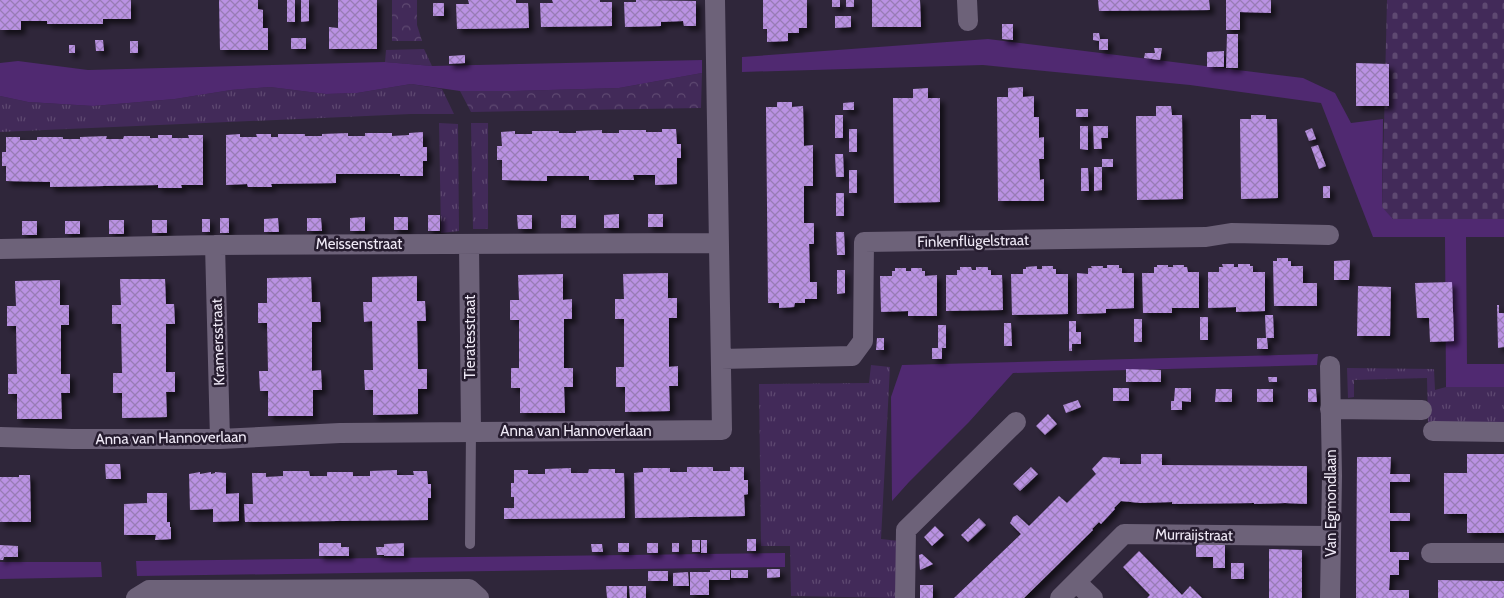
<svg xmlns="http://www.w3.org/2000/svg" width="1504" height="598" viewBox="0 0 1504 598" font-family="Cabin,sans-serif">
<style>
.grass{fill:url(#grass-tufts)}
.forest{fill:url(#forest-crowns)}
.cemetery{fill:url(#cemetery-stones)}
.water{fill:#502971}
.building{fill:url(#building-cross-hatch);filter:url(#shadow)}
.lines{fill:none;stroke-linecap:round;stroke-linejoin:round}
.service{stroke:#6d6279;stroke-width:10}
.minor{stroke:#6d6279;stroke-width:20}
.labels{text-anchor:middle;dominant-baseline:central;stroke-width:5;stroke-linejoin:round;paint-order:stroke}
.street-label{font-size:15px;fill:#efe9f6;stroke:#261c2f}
</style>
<defs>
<pattern id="grass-tufts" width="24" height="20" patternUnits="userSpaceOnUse" patternTransform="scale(1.25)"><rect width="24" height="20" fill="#422a59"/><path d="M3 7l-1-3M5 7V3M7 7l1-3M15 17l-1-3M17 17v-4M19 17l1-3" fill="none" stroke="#5e4971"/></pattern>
<pattern id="forest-crowns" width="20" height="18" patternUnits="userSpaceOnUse" patternTransform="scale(1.25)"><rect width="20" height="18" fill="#422a59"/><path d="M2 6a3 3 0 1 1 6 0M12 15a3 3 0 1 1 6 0" fill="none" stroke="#5e4971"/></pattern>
<pattern id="cemetery-stones" width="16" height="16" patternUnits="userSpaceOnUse" patternTransform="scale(1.25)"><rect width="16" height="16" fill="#422a59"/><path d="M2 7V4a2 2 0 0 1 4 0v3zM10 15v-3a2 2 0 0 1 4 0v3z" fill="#5e4971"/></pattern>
<pattern id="building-cross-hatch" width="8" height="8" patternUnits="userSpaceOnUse" patternTransform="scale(1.25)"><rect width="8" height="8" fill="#ba92e3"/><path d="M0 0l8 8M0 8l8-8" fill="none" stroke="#987bb5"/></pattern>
<filter id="shadow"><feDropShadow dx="4.5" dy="4.5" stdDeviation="2.5" flood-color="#0009"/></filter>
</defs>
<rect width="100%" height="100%" fill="#2f263a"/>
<path class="grass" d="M424,49L432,66L385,62L386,50Z
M411,84L442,89L454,114H411L0,132V96L28,102L93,106L175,99L231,90L270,87L326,94L357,93Z
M439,123L458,124L459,231L441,233Z
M471,123H488V229H473Z
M871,365L890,367L881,539L899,541V598L791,596L790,546H761L759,384L869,383Z
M1347,368L1434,369L1435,390L1446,387H1504V422H1428L1427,378L1354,380V397L1348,398Z"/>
<path class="forest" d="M392,0H417V25L422,41H392Z
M702,73L701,108L471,112L460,91H514L619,88Z"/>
<path class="cemetery" d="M1387,0H1504V219H1393L1382,208Z"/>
<path class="water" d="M988,39L1303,78L1335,93L1351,123L1383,119L1382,207L1393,219H1504V237H1466L1467,364H1504V387H1446L1445,237H1373L1321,103L1190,85L983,65L742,72V57Z
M702,60V73L619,88L514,91H460L411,84L357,93L326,94L270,87L231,90L175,99L93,106L28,102L0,96V63L18,61L88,70L385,62L432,66Z
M1318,354L1317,365L1013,373L969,422L909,482L892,501L891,397L902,365Z
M785,553V567L137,576L136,561Z
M0,562H101L102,577L0,579Z"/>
<path class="building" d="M0,0H131V19H103V24H47V21H21V30H0Z
M219,0H258V9L263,10V28H268V50H220Z
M287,0H295V22H287Z
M301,0H309V21L301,22Z
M338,0H377V49H329V27L338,28Z
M468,0H516V3H528L529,28L457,29L456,4H469Z
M552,0H600V2H612V26L541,27L540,3H553Z
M636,0L696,1V26H684L683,21L661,22V26L625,27L624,2H636Z
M763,0H807V28H799V33H788V41L767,42V29H763Z
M832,0H840V7H832Z
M846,0H854V7H846Z
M872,0H920L921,27H872Z
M1098,0H1209L1210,10L1099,11Z
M1226,0H1271V13L1240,12V30H1226Z
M433,3H444V16H433Z
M835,16H851V27L835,28Z
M1002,24H1013V40L1002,39Z
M1093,33H1099L1100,39H1108V50H1099V41L1093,40Z
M1227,34H1238V68H1226Z
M291,38H306V49H291Z
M95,40H103L104,51H96Z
M130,41H138V53H130Z
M69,45H75V53H69Z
M1154,48H1162L1160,60L1144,58L1145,53H1155Z
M1224,51V67H1207V52Z
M465,55V63L449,64V56Z
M1356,63L1389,64V106H1356Z
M1023,87V97L1034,96V117H1039V138L1044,137V159H1039L1040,180L1044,179V201H998L997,97H1008V88Z
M928,88V98H940V202L894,203L893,98H913V89Z
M777,102H792V107L803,106L804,146L813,145V186H804V223H814V244H809L810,282H817V299H805V303H795L794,307L779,308V303H768L766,107H777Z
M854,102V110H843V103Z
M1156,106H1171L1172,115H1182L1183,199L1137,200L1136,116H1156Z
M1076,109H1088V117H1076Z
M835,115H843V138H835Z
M1251,115H1266V119H1277L1278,198L1241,199L1240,119H1251Z
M1080,126H1088V150L1080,149Z
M1093,126H1108V138H1101L1102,149H1094Z
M1312,128L1316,139L1309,141L1305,131Z
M662,129H676L677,144H681V158H677V184L655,185V175H633L634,180H589V176H547V181L502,180V160H497V146H502L501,132L515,131V134H532V131H559V133H576V131L602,130V133H619V130H646V132H662Z
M849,129H857V152H849Z
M423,132V147H427V161H423V176H400V174H336V183L271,184L272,187H248L247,184L226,185V135L240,134V137H257L256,134H271V137H278V134H305V136H322V134L348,133V136H365V133H392V136L409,135V133Z
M158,135H172V138H189L188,135H203V185H181L182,188H158V185L50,187V182L6,181V166H2V152H6V137H20V140H37V137H63V139H80V137L107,136L106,139H123L124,136H150V138H158Z
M1318,145L1326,166L1319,169L1311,147Z
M835,154H843L844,177H836Z
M1102,159H1113V167H1102Z
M1094,167H1102V190L1094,191Z
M1081,168H1088L1089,191H1081Z
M849,170H857V193H849Z
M1323,186H1330V198H1323Z
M836,193H844V216H836Z
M619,214V228H604V215Z
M648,214H663V227H648Z
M428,215H440V231H428Z
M517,215H532V229H518Z
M561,215H576V228H561Z
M365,217V231H350V218Z
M394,217H408V230H394Z
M220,218H229V233H220Z
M278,218L279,232H264V219Z
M307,218H321L322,231H307Z
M202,219H210V232H202Z
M109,220H124V234H109Z
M152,220H167V233H152Z
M22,221H37V235H22Z
M65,221H80V234H65Z
M836,232H844L845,255H837Z
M1277,258H1288V261H1291V266H1303V283H1317V306H1274L1273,261H1277Z
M1350,260L1349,280H1334V261Z
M1222,264H1234V267H1238V264H1250V266H1253V272H1265V311L1236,312V307L1208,308V272H1219V267H1223Z
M1107,265H1119V268H1122V273H1134V308L1106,309V313L1077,314V273L1088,274V268H1092L1091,266H1103V268H1107Z
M1157,265H1168V267H1173V265H1184V267H1187L1188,272H1199V308H1172V313H1143L1142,273H1154V267H1157Z
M1037,266V269H1042V266H1053V269H1056V274H1068V314L1012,315L1011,274H1023V269H1026V267Z
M960,267H971L972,270H976V267H988V270H991V275H1002L1003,310L946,311V275H957V270H960Z
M895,268H906V271H911V268H922V271H925V276L937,275V316H908V311L881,312L880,276H892V271H895Z
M837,270H845V293L837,294Z
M668,273V298H677V318H669V367L678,366V386H669L670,411L625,412V387H616V367H624V319H615V299H624L623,274Z
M563,274V300L572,299V319H564V368H573V387H564L565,413H520V388H511V368H519V320H510V300H519L518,275Z
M417,276V301H425L426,321H417L418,369H427V389H418V414L373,415V390H365L364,370H373L372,321L364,322L363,302H372V277Z
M311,277L312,302H320L321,322H312V371L321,370L322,390H313V416H268V391H260L259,371H268L267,323H258V303H267V278Z
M120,279H165L166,304H174L175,324H166V372H175V392H166L167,417L122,418V393H113V373H122L121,324H112V305H121Z
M60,280V305H69V325H61V374H70V393H61L62,419H17V394H8V374H17L16,326H7V306H16L15,281Z
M1452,282L1454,341L1430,342L1429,318H1417L1415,283Z
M1358,286L1391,287L1390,336H1357Z
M1497,305H1499V313H1504V347L1498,348Z
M1265,315H1273L1274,338H1267L1268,349H1257V338H1266Z
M1200,317H1208V340H1200Z
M1134,319H1142V342H1134Z
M1069,321H1076V332H1081V344H1072V351H1069Z
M1004,323H1011L1012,346H1004Z
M938,325H946V348H942V359H932V348H938Z
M877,338H884V350H876Z
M1126,369L1161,370V382H1126Z
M1268,377H1277V382H1269Z
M1113,388H1129V401H1113Z
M1175,388H1191V402L1182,401V410H1171V401H1174Z
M1216,389H1232V402H1215Z
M1257,389H1273V402H1257Z
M1308,389H1316L1317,402H1308Z
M1078,400L1081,407L1066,413L1063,405Z
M1048,414L1057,424L1045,435L1036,426Z
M1141,454H1162V465L1307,466V504L1285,503L1254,504V503L1172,504V502L1141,503L1121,501L1114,508L1115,509L1101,524L1099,522L1092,529L1093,530L1024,598H954L1021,534L1010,523L1013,517L1017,515L1029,526L1059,496L1067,503L1096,474L1092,469L1103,457L1120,458V464H1141Z
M1467,454H1504V533H1467V514H1444V473H1467Z
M1357,457H1391L1390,474H1410V482H1390V513H1410V521H1390V552H1409V560H1399V575H1390L1389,590H1409V598H1356Z
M105,464H120L121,479H106Z
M687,467H713V471H730V467H744V480H748V494L744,495L745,516L635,518L634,473L643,472V468H670V472H687Z
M1031,467L1038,474L1020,491L1013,484Z
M571,468V473H588L589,469H615V473H624L625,518L504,519V508H514V497H511V483H514V470H528V474H545V469Z
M397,470V475H414L413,471H427L428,484H431V498H428V520L245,522L244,504H253L252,473H266V477L283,476V471H309L310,476H327V472H353V476H370V471Z
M200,472V474L211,472V474L215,473V472L226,473V494L239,493V521L213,522V509L190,510L189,474Z
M19,475H30L31,522H0V477H19Z
M147,493H167V522H170V527H171V539L155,540L156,535H124V504L147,503Z
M979,518L986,525L968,542L961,535Z
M935,526L944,535L932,546L924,537Z
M747,539H756V551H747Z
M692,540H700V552H692Z
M701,540H707V553H701Z
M319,543H341V547H349V556H319Z
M404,543V556H384V555H377L376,547H384V544Z
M618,543H629V552H618Z
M647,543H658V553H647Z
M672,543H679V552H672Z
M591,544H602L603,552H592Z
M1196,544H1225V568H1213V557H1196Z
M0,545L18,546V557H4L3,560H0Z
M1269,549L1302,550V598H1269Z
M1139,551L1182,595L1190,586L1202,598H1147L1150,595L1123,567Z
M922,554L933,564L920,570L919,555Z
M1231,563H1244V579H1231Z
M767,569H780V577L767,578Z
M710,570H730V580H709V595H690V572H710Z
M731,570H748V578H731Z
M648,571H668V581H648Z
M688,572L689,586H673V573Z
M1438,580L1504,581V598H1438Z
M920,585H933V598H920Z
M606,586H627V598H607Z
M629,586H646V598H630Z"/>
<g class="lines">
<path class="service" d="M470,544L471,431"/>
<path class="minor" d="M967,0L968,21
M469,244L471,431
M215,245L220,439
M0,249L215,245L718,243
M721,359L852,356L863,341L864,242L1206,237L1231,233L1329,235
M1330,409L1422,410
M1433,431L1504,432
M0,437L72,439H220L340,433L722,430L715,0
M1431,553H1504
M1076,582L1093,598
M136,598L149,590L469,589L479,598
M905,598L906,530L1016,422
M1060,598L1124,534L1331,536
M1330,598L1332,476L1330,366"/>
</g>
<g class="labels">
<g class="street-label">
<text transform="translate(973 241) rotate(-1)">Finkenflügelstraat</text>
<text x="359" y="244">Meissenstraat</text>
<text transform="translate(470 337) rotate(-90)">Tieratesstraat</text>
<text transform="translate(218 342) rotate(-92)">Kramersstraat</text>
<text x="576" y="431">Anna van Hannoverlaan</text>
<text transform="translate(171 438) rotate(-1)">Anna van Hannoverlaan</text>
<text transform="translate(1331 503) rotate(-90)">Van Egmondlaan</text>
<text transform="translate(1194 535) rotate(1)">Murraijstraat</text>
</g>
</g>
</svg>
